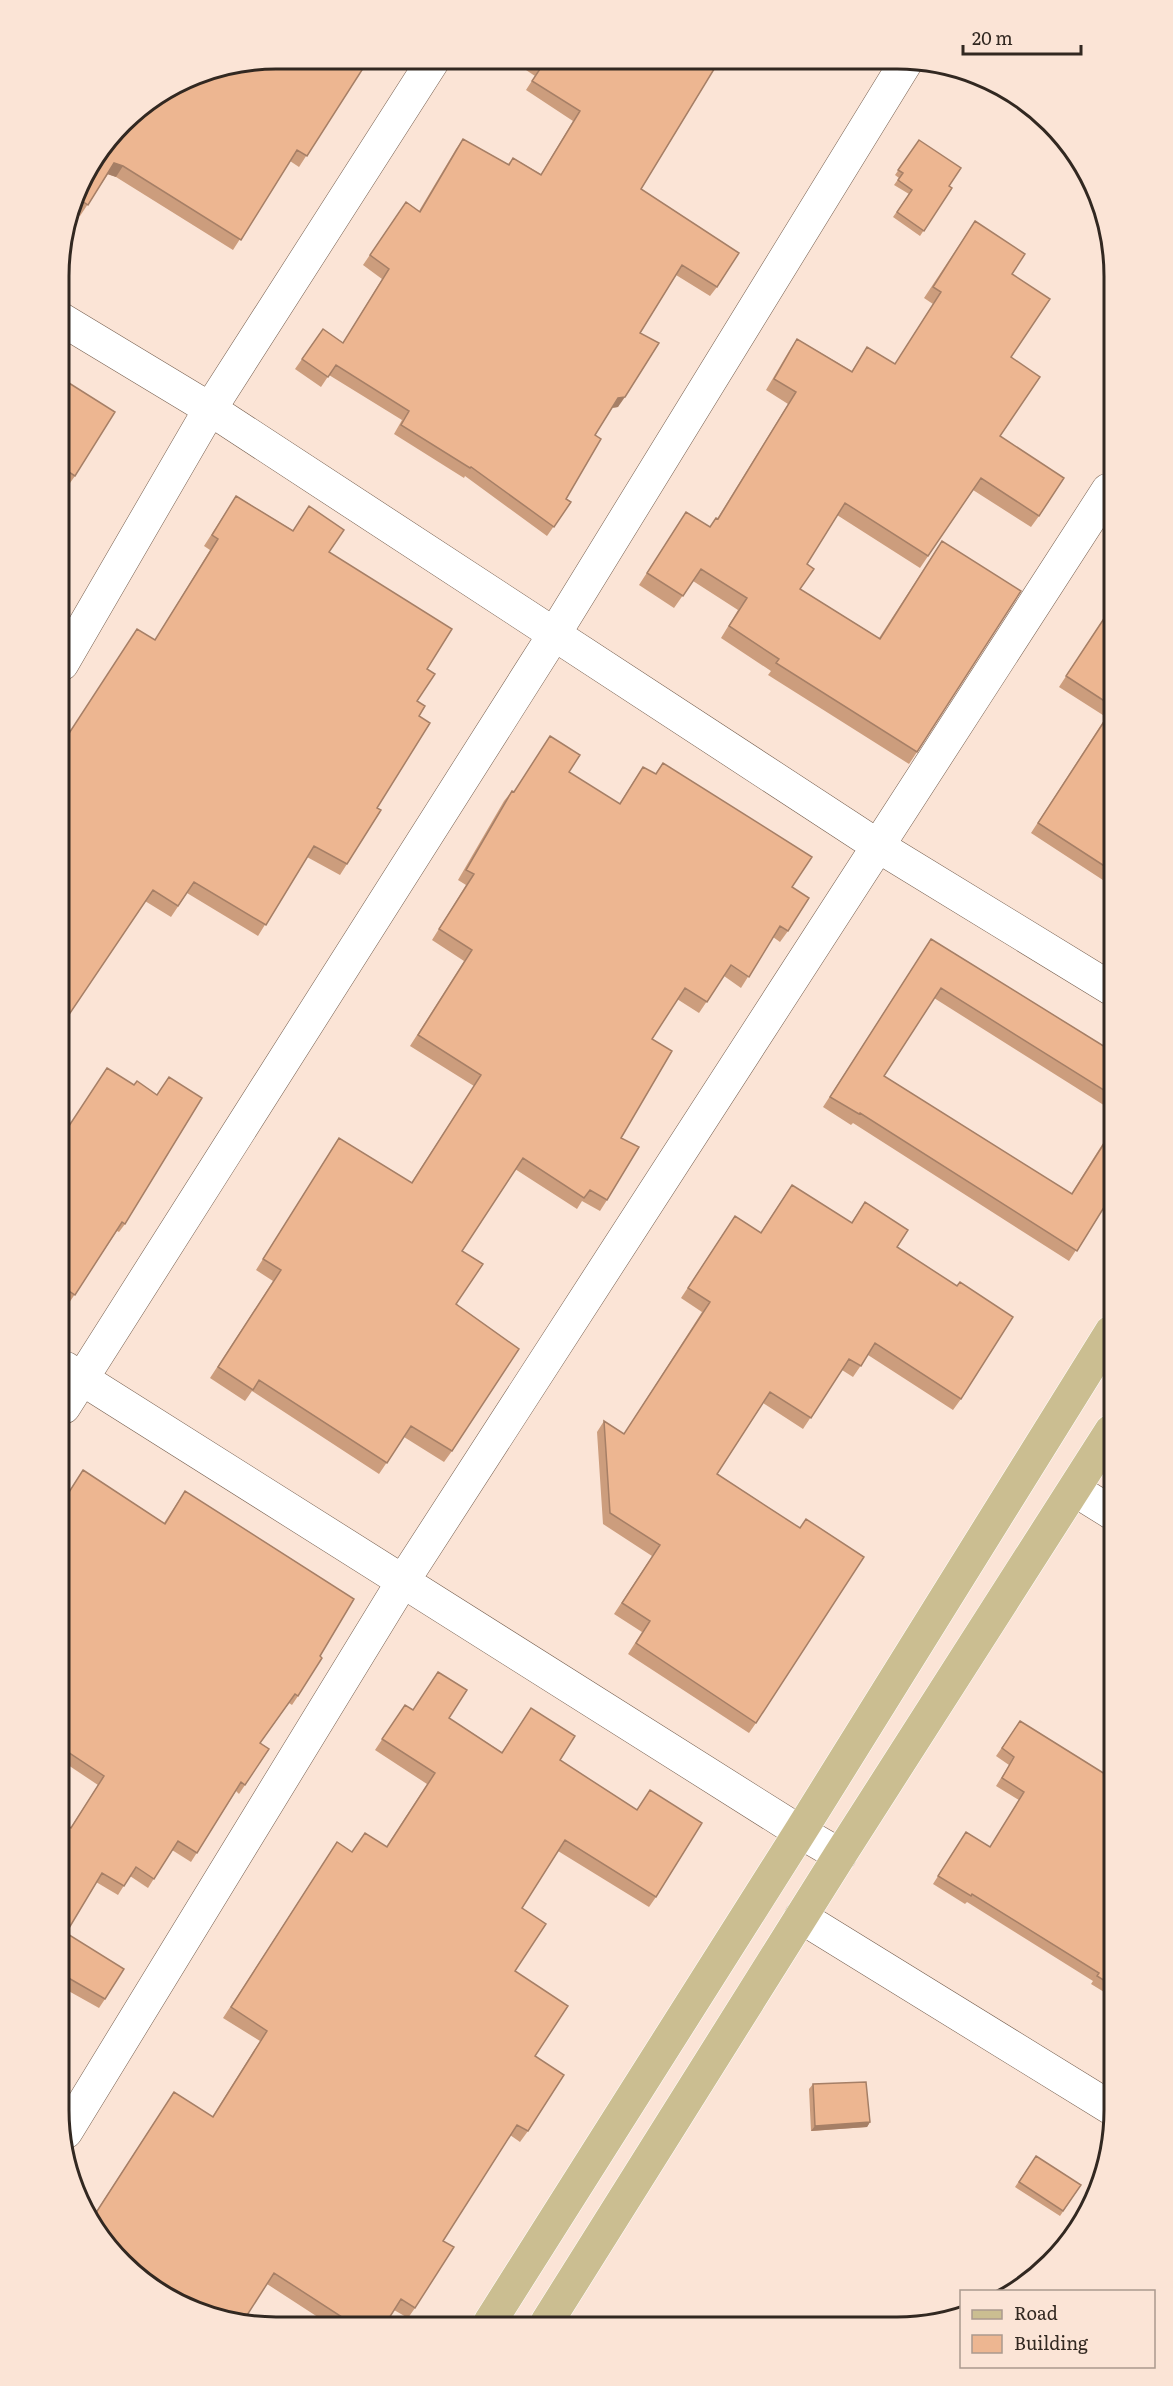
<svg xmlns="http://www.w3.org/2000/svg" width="1173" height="2386" viewBox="0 0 1173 2386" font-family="Literata,serif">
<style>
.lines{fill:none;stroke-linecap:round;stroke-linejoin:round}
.minor-casing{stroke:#765f4f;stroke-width:34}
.primary-casing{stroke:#fff;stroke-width:34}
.minor{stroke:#fff;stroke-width:33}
.primary{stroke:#cbbe91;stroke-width:33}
.wall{fill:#cc9d7d}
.shaded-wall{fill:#a67f66}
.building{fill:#edb691;stroke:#a67f66;stroke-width:1.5}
.rim{fill:none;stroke:#322821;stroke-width:3}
</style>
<rect width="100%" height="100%" fill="#fbe4d6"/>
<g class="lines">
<g class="minor-casing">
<path id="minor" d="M61,319L210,409L878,846L1110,988
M62,664L210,409L434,59
M65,1368L800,1832L840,1855
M64,1407L555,633L906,62
M1075,1490L1112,1513
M801,1917L1114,2110
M66,2132L403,1581L1108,490"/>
</g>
<g class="primary-casing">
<path id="primary" d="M490,2322L800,1832L1111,1332
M547,2322L840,1855L1111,1431"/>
</g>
<use href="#minor" class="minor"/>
<use href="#primary" class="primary"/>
</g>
<path class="wall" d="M333,59H369L299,167L290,161L233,250L116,177L108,174L80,216L72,211L81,179L329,65Z
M511,60L719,61L641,189L717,287L710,296L676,275L640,333L618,407L612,408L595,435L566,499L571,502L547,536L465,476L464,478L394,434L402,420L329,375L321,387L295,369L323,329L343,343L382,279L363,265L406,202L419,211L456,149L463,139L508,164L513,158L541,174L573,121L526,90L535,76Z
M919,140L949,186L952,188L920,236L893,217L909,194L894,185L899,178L895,175Z
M975,221L1012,274L1011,357L1000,436L1039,516L1031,527L973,490L920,568L837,515L807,564L800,589L879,638L942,541L917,752L909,764L768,675L771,671L721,638L738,610L693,581L674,608L639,585L686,512L710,527L717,519L788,404L766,390L789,351L797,339L852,371L867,347L895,364L933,304L924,298Z
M61,378L75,476L65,490L61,487Z
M236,496L329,552L427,669L417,701L419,716L377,808L347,864L340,875L307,857L258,936L187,893L171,917L145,901L64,1022L63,1028L62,743L155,640L210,550L204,546Z
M1108,615L1109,884L1031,833L1106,717L1059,687L1100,624Z
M550,736L569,772L619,804L643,767L655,774L663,763L792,887L788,931L780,942L773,937L741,988L724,976L699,1013L677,999L652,1039L621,1138L607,1200L600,1211L582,1201L577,1209L515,1169L462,1251L456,1304L452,1451L444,1462L404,1437L379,1474L252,1391L245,1401L210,1378L273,1281L256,1270L339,1138L411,1183L474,1086L410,1046L464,961L432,940L466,885L458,880L504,801L512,791L514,792Z
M931,939L1110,1050V1109L934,998L884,1076L1071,1194L1110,1132L1111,1196L1069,1261L853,1123L851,1125L823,1107Z
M169,1077L125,1224L119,1232L117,1231L69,1303L63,1299V1135L134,1085L157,1095Z
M792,1185L851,1223L865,1202L897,1247L961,1399L953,1410L868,1355L853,1377L842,1370L803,1429L763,1403L717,1474L756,1723L749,1733L628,1654L642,1632L614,1614L652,1556L603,1524L597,1432L604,1421L624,1434L702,1312L681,1298L735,1216L760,1233Z
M83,1470L164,1523L185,1491L320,1656L298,1696L292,1705L289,1703L260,1743L269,1749L239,1794L236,1791L191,1862L172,1850L148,1888L130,1876L118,1895L96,1882L66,1933L105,1999L99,2008L65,1989V1824L71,1827L98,1785L65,1763L64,1499Z
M438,1672L449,1718L502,1752L531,1708L560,1760L656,1897L649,1907L558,1851L522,1908L515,1971L535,2056L528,2131L520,2142L510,2135L443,2241L415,2308L408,2318L394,2310L386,2323H327L267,2284L132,2273L90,2221L174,2092L212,2117L260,2041L223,2018L337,1842L352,1852L386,1847L427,1784L375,1750L405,1705L413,1710Z
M1020,1721L1113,1779L1114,1998L1091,1984L1093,1981L967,1902L965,1904L933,1884L966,1832L990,1847L1019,1800L996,1786L1009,1765L996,1756Z
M813,2084L870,2122L867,2127L811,2131L809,2089Z
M1036,2156L1081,2185L1060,2216L1015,2187Z"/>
<path class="shaded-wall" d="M114,163L123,166L116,177L107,174Z
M625,397L618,407L611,408L618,398Z
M870,2122L867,2127L811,2131L815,2126Z"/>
<path class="building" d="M276,58L319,59L329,65L333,59H369L307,156L297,150L241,240L123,166L114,163L88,205L76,197L81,179L132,113L193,75Z
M533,60L719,61L641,189L739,253L717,287L682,265L640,333L659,343L625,397L618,398L595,435L601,439L566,499L571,502L554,527L471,467L470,468L401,425L409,411L336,365L328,377L302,359L323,329L343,343L389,269L370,255L406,202L420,212L463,139L509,165L513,158L541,175L580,111L532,81L542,66Z
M919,140L961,168L949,186L952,188L924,231L897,212L912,190L898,180L903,173L898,170Z
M975,221L1025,254L1012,274L1050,299L1011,357L1040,377L1000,436L1064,478L1039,516L981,478L928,556L845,503L807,564L814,569L800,589L880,639L942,541L1021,591L917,752L776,663L779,659L729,626L747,598L701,569L683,596L647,573L686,512L710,527L716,518L718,519L796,392L774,379L797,339L852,372L867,347L895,364L941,292L933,287Z
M61,378L115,412L75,476L61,467Z
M236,496L293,531L309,506L344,530L329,552L452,629L427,669L435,674L417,701L425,706L419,716L430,723L377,808L381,810L347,864L314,846L266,925L194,882L178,906L153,890L64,1022L65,1023L63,1028L62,751L63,749H62V744L137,629L155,640L218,539L212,535Z
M1107,614L1108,615L1109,704L1066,676Z
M1109,714V869L1038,823Z
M550,736L580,755L569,772L620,804L643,767L656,774L663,763L812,857L792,887L809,898L788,931L780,926L749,977L731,965L707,1002L685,988L652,1039L672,1051L621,1138L639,1147L607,1200L590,1190L584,1198L523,1158L462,1251L483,1264L456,1304L519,1349L452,1451L411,1426L387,1463L259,1380L253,1390L218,1367L281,1270L263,1259L339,1138L412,1183L481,1075L418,1035L472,950L439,929L474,874L466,870L512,791L514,792Z
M931,939L1110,1050V1094L941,988L884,1076L1072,1194L1110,1134L1111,1196L1077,1251L860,1113L859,1114L830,1097Z
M107,1068L134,1085L137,1081L157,1095L169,1077L202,1098L125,1224L122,1222L75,1295L63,1287V1135Z
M792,1185L852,1223L865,1202L908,1230L897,1247L957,1286L960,1282L1013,1317L961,1399L875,1343L861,1366L849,1359L811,1418L770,1392L717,1474L800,1528L806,1519L864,1557L756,1723L636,1643L650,1621L622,1603L660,1545L610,1513L604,1421L624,1434L710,1302L688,1288L735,1216L761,1233Z
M83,1470L165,1524L185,1491L354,1599L320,1656L322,1658L298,1696L295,1694L260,1743L269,1749L245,1785L241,1782L197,1853L178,1841L154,1879L136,1867L124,1886L102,1873L66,1933L124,1969L105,1999L65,1976V1824L71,1828L104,1776L65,1750L64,1500Z
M438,1672L467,1690L449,1718L502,1753L531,1708L575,1736L560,1760L637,1810L650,1790L702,1823L656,1897L565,1840L522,1908L546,1924L515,1971L568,2006L535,2056L564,2075L528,2131L517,2125L443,2241L454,2247L415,2308L401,2299L386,2323H343L345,2319L274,2273L242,2323H234L132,2273L90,2222L174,2092L213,2117L267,2031L231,2007L337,1842L352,1852L365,1833L387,1847L435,1773L382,1739L405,1705L413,1710Z
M1020,1721L1113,1779V1986L1097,1976L1099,1973L972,1894L971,1896L938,1876L966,1832L990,1847L1024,1792L1002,1778L1014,1757L1002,1748Z
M866,2082L870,2122L815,2126L813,2084Z
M1036,2156L1081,2185L1063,2211L1019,2182Z"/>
<path d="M0 0H1173V2386H0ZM276 69H897A207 207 0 0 1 1104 276V2110A207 207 0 0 1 897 2317H276A207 207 0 0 1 69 2110V276A207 207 0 0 1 276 69Z" fill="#fbe4d6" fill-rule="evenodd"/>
<path class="rim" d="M276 69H897A207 207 0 0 1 1104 276V2110A207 207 0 0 1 897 2317H276A207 207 0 0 1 69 2110V276A207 207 0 0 1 276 69Z"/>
<rect x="960" y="2290" width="195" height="78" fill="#fbe4d6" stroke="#ab998e" stroke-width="1.5"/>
<rect x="972" y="2310" width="30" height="9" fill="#cbbe91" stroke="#ab998e" stroke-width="1.5"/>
<text x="1014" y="2320" font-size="18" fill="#322821">Road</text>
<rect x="972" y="2335" width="30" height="18" fill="#edb691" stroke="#ab998e" stroke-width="1.5"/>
<text x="1014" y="2350" font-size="18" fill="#322821">Building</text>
<path d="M963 45v9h118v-9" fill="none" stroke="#322821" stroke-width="3"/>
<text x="972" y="45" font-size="18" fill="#322821" stroke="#fbe4d6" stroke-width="4.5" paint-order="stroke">20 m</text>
</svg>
